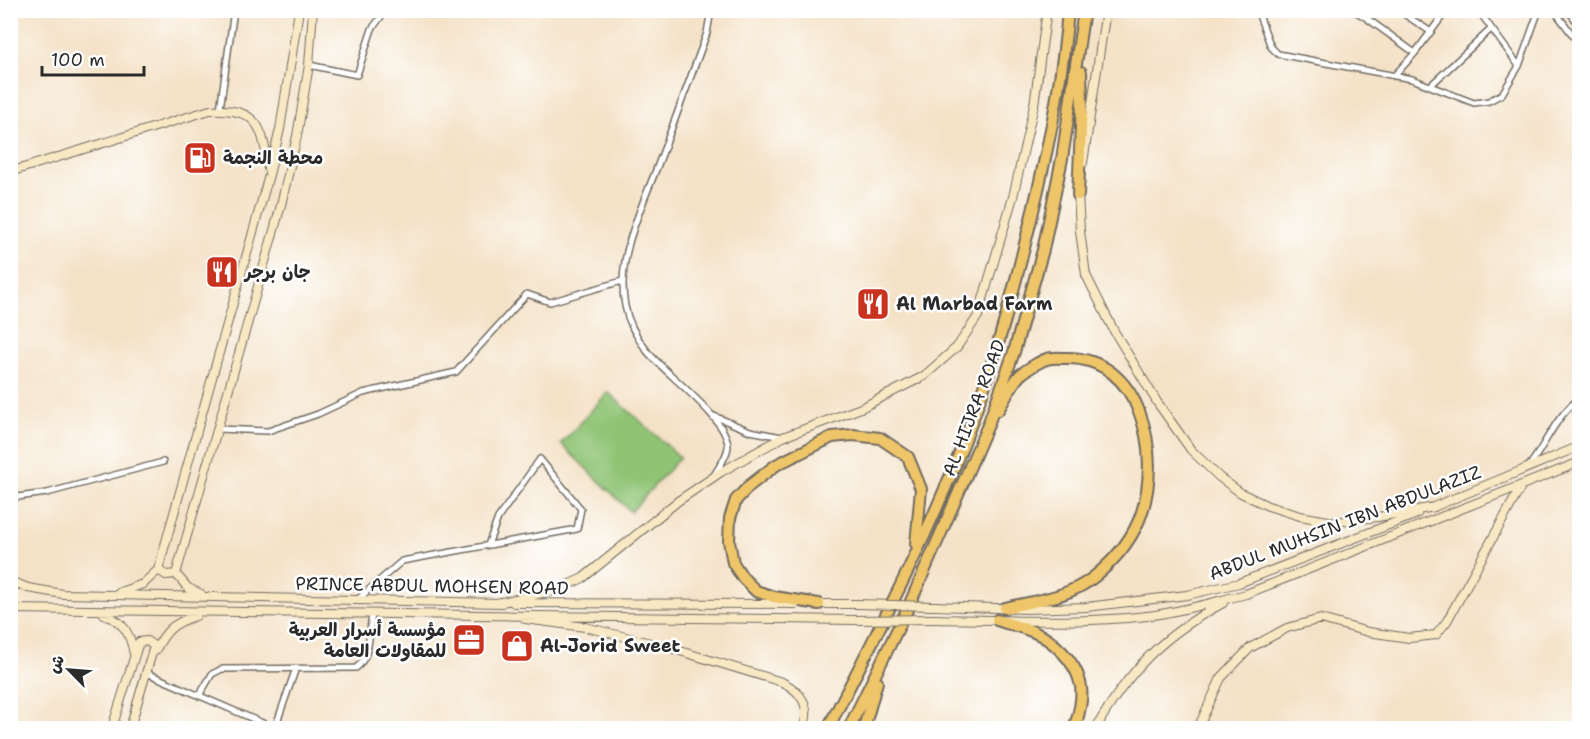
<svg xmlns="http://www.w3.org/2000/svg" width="1590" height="739" viewBox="0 0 1590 739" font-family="'Shantell Sans','Playpen Sans Arabic',sans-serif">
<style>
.green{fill:#8fc475;stroke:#5d7850;stroke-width:1.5}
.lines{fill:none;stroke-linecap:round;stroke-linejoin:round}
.street-casing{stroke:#716b62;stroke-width:8}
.secondary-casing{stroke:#716b62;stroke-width:10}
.highway-casing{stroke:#716b62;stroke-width:14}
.street{stroke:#fff;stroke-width:5}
.secondary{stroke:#f8e8c3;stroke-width:8}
.highway{stroke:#eec569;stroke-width:10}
.secondary-bridge-casing{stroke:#716b62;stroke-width:10;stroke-linecap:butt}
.secondary-bridge{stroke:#f8e8c3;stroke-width:8}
.labels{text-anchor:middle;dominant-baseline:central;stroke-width:5;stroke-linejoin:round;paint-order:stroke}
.poi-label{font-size:18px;font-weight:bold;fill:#2b2b2b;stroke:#fff;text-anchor:start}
.street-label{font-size:18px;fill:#2b2b2b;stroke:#fff}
</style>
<rect width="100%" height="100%" fill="#fff"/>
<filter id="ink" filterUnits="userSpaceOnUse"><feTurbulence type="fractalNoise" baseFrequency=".0167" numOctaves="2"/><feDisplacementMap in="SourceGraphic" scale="12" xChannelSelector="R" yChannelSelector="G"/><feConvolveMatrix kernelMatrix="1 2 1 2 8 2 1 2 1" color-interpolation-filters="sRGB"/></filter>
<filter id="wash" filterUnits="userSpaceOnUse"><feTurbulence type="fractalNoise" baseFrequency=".008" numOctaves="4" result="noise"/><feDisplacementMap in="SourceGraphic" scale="24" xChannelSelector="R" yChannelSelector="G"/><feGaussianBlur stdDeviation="1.35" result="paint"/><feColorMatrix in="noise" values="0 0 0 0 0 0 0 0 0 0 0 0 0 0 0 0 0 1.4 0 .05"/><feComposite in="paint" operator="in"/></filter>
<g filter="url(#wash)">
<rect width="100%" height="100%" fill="#f4e2c7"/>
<path class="green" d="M608,392L680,457L631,512L561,444Z"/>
</g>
<g filter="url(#ink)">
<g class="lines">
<g class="street-casing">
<path id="street" d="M711,10L707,33C692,74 676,116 661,157C644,203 615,256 625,306C628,322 637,338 647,351C664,373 729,419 728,447C727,457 719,467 714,475
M1257,10L1271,47L1278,54L1412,79L1474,103L1489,101L1502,94L1519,66L1539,10
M1353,10L1365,17L1415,53
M1398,10L1431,32
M1478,10L1519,66
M1554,10L1580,45
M1568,10L1580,26
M309,65L357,75L372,29L386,10
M1394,76L1415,53L1447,10
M1430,86L1491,29
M220,109L234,10
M714,416L750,431L782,437
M218,429L268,431L318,414L363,393L456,372L527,294L550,302L622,281
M1529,466C1546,444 1556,415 1580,398
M10,498L47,493L163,462
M357,600L402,561L577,529L581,509L540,459L498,518L488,545
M147,673L274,728
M199,696L212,674L222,669L356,668C371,657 369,631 372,614
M275,728L296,668"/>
</g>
<g class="secondary-casing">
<path id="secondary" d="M1083,163L1106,10
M10,172L210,110C258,108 263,126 268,169
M1078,192L1080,231L1086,275L1114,331L1157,402L1191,450L1219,477L1241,493L1268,506L1300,516L1334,522L1378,517L1434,507
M1431,508L1580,446
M158,570L166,575L176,574L280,209L297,136L309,65L313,10
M176,574L188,588L201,594
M10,581L28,588L63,594L502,603
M120,592L143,584L158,570L269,175L280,129L299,10
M497,603L557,590L583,578L678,501L721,472L783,437L861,408L924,376L957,347L978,316L1013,197L1034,105L1047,10
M514,603L796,604
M814,604H855
M934,606L1027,609L1086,607L1187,595L1239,583L1417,514
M10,609L856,620
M104,614C124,622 130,633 134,654
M525,619L585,627L667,647L782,682C801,691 812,707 803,728
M934,619C1006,620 1076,624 1147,616C1180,612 1213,602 1246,594L1580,462
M155,651C166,630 173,623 196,616
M112,728L139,642L147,641L154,646L130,728
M1096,728C1129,670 1163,635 1223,603
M1198,728L1221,678L1250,648L1287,628L1321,619L1368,632L1409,638L1436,635L1447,621L1522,485"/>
</g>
<g class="highway-casing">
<path id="highway" d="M1078,195L1082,104L1081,72
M998,410C1005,399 1011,385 1020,375C1026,370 1040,361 1047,359C1052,357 1060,358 1066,358C1142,357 1161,454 1142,512C1134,537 1115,560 1094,577C1070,597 1035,601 1005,608
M819,604L774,597L756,591L743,578L733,563L729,541L730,518L736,500L749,486L776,465L832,437L853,435L880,438L908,457L921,489L916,544
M997,620C1009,624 1022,627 1034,632C1053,640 1075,661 1080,682C1084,695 1079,716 1074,728
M828,728C880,628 933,527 972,421C998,352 1016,282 1033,211C1049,145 1063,78 1068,10
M849,728L908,608L948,517L988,425L1014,352L1043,250L1062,159L1084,10
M864,728L877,682"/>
</g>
<use href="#street" class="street"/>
<use href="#secondary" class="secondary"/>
<use href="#highway" class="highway"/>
<g class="secondary-bridge-casing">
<path id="secondary-bridge" d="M855,604L934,606
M856,620L934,619"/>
</g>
<use href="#secondary-bridge" class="secondary-bridge"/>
</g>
</g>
<defs>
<g id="fuel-square" transform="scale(1.725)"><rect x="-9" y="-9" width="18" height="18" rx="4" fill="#c8321e" stroke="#fff"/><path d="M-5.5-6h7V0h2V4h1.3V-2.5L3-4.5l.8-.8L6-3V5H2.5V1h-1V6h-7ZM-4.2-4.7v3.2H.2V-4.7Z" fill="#fff"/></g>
<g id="restaurant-square" transform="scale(1.725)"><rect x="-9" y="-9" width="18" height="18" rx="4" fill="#c8321e" stroke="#fff"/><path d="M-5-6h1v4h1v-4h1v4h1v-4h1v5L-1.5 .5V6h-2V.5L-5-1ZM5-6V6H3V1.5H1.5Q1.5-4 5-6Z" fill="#fff"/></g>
<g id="office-square" transform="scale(1.725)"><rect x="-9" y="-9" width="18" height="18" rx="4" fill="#c8321e" stroke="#fff"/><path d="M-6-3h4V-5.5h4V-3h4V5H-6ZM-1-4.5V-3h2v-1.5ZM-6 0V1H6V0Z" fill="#fff"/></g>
<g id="shop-square" transform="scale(1.725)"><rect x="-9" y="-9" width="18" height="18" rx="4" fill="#c8321e" stroke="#fff"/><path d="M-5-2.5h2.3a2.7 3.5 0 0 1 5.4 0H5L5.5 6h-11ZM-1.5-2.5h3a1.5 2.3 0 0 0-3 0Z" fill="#fff"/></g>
</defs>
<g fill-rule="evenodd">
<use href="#fuel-square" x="200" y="158"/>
<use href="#restaurant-square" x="222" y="272"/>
<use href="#restaurant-square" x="873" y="304"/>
<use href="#office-square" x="469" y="640"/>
<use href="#shop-square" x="517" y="646"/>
</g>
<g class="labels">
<g class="poi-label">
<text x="223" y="158">محطة النجمة</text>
<text x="245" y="272">جان برجر</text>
<text x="896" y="304">Al Marbad Farm</text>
<text x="446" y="630" text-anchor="end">مؤسسة أسرار العربية<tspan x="446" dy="21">للمقاولات العامة</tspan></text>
<text x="540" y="646">Al-Jorid Sweet</text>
</g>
<g class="street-label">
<text transform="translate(974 408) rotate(-69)">AL HIJRA ROAD</text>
<text transform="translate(1345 523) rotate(-21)">ABDUL MUHSIN IBN ABDULAZIZ</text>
<text transform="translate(432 586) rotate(1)">PRINCE ABDUL MOHSEN ROAD</text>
</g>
</g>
<rect width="1590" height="739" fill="none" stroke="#fff" stroke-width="36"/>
<g transform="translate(69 670) rotate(295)" stroke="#ffffff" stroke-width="4.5" paint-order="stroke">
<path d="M0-4.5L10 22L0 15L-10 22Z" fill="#2b2b2b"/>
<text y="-9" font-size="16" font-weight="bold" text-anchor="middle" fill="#2b2b2b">ش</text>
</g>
<path d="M42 66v9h102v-9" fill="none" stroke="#2b2b2b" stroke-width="3"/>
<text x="51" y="66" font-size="18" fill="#2b2b2b" stroke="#ffffff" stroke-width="4.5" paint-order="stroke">100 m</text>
</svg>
